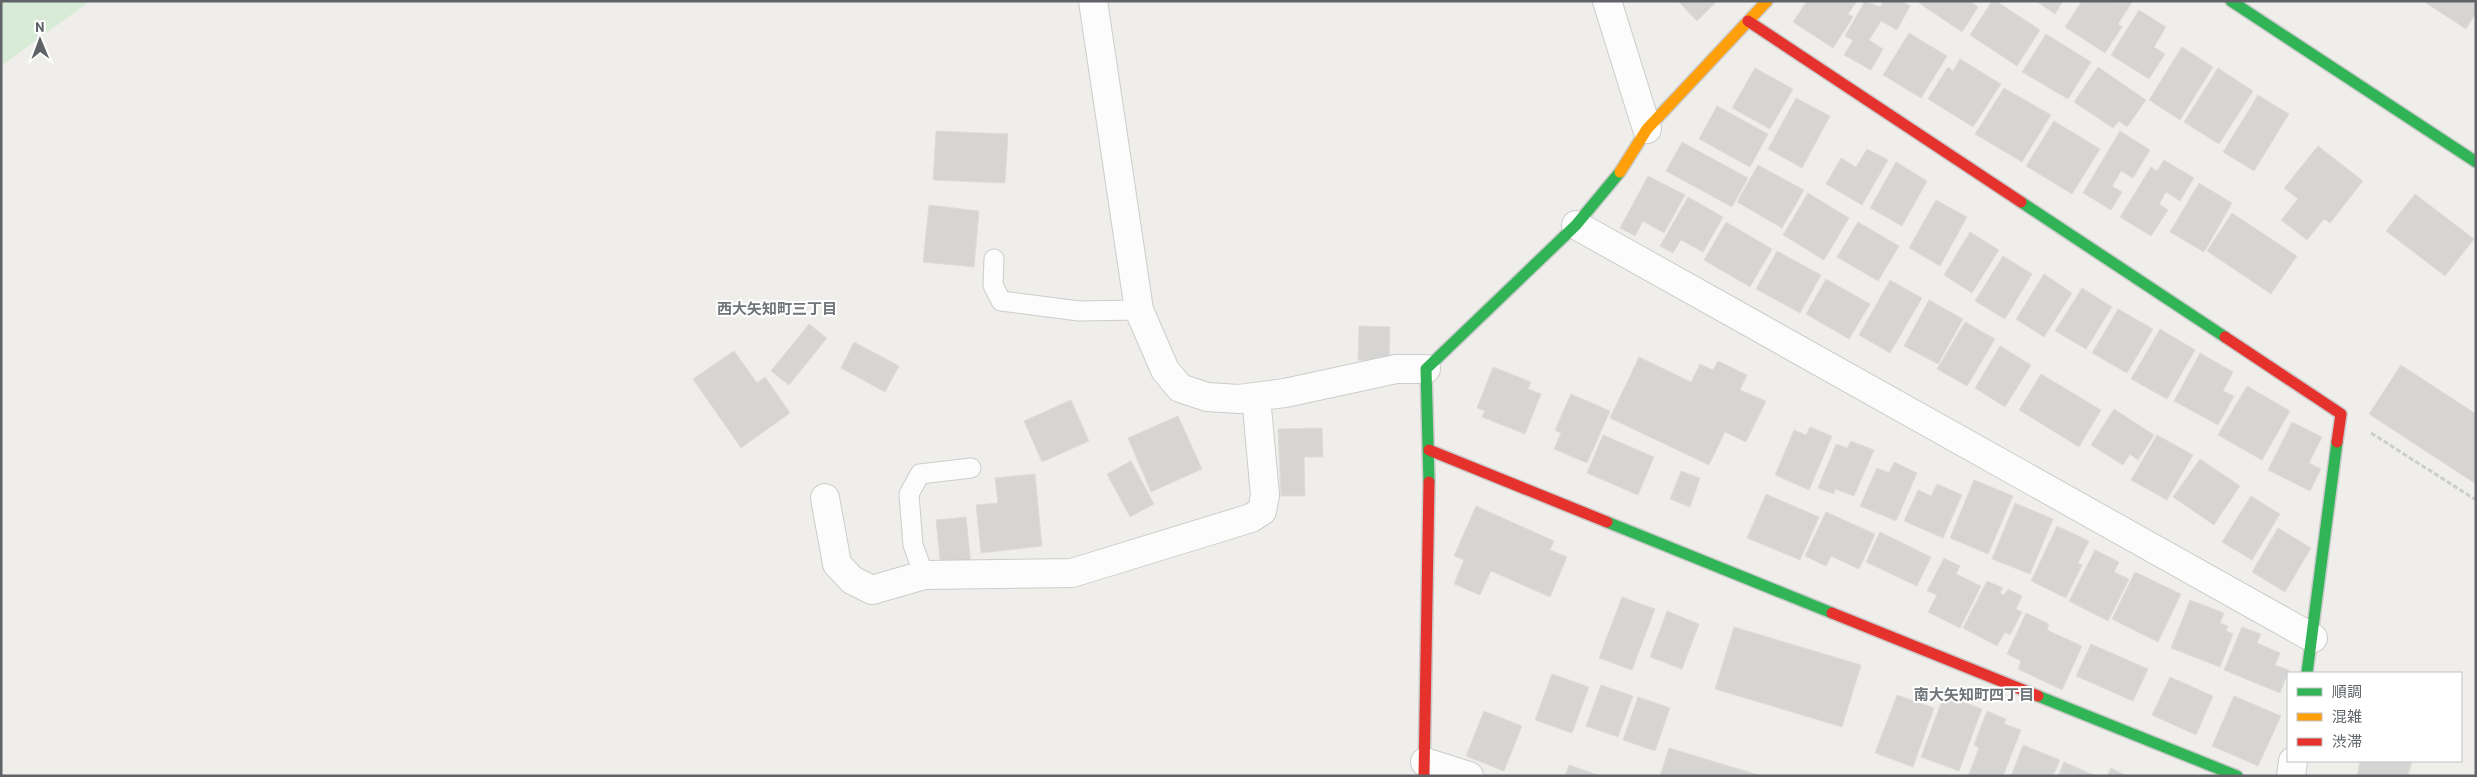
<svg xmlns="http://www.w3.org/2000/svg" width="2477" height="777" viewBox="0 0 2477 777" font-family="Barlow,'Noto Sans JP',sans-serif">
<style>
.green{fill:#d8ebd6}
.building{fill:#d6d5d3;stroke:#deddd9}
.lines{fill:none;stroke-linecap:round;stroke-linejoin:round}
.lane-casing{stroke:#cbcccc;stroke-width:21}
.street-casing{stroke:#cbcccc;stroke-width:30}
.fast-casing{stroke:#cacacb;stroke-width:14}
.slow-casing{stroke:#cacacb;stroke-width:14}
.jam-casing{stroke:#cacacb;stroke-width:14}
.path{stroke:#cacfcc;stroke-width:3;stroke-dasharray:5 2.5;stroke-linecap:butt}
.lane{stroke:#fdfcfc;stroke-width:19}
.street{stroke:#fdfcfc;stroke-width:28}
.fast{stroke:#30b455;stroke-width:11}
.slow{stroke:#ff9f0a;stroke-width:11}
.jam{stroke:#e5322d;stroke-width:11}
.labels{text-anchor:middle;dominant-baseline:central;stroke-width:4;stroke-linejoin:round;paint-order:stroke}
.neighbourhood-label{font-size:15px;font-weight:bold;fill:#70757a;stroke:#fff}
</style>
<rect width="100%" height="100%" fill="#efeeea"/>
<path class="green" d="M1,1H90L1,66Z"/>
<path class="building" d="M1678,1H1717L1697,21Z
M1807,1H1857L1848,14L1853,17L1833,48L1793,22Z
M1865,1L1880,7L1883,1H1902L1910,6L1897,30L1881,21L1869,40L1883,49L1871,70L1844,55L1853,40L1845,36Z
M1920,1H1969L1978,7L1962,32L1919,3Z
M1992,1H1996L2040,30L2017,66L1970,35Z
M2036,1H2063L2055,14Z
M2082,1L2132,2L2118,24L2122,27L2105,53L2065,27Z
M2423,1H2476V13L2466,29Z
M2139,10L2166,27L2154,47L2165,54L2149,79L2111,55Z
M1909,33L1947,56L1921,98L1883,75Z
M2046,34L2091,62L2068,99L2022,72Z
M2182,47L2213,67L2180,120L2149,100Z
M1960,59L2001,84L1973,127L1928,99L1948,67L1953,71Z
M2098,67L2146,100L2127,127L2119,121L2113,128L2074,102Z
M1755,68L1793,89L1770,129L1732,108Z
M2218,68L2253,91L2219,144L2184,122Z
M2004,88L2051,115L2022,162L1975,134Z
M2258,95L2289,114L2254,171L2223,152Z
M1796,98L1830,116L1802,168L1768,149Z
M1717,106L1768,134L1750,167L1699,139Z
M2054,121L2100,149L2072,194L2026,166Z
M936,131L1008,134L1005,183L933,180Z
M2120,131L2150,150L2133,178L2121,171L2112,186L2122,192L2111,210L2083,193Z
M1682,142L1748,178L1732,207L1666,171Z
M2318,146L2363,181L2330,223L2324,219L2307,240L2281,220L2298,199L2284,188Z
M1867,149L1888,160L1862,205L1826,184L1841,158L1856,167Z
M2164,160L2194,178L2180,201L2166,192L2159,204L2168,210L2151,236L2120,217L2151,167L2157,171Z
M1896,162L1927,181L1902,226L1870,208Z
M1758,165L1804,190L1782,228L1737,202Z
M1648,176L1685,195L1664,233L1643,221L1635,236L1620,228Z
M2199,183L2232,203L2204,252L2170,232Z
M1808,193L1849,218L1824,260L1783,235Z
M2415,194L2474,239L2445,276L2386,231Z
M1688,197L1723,217L1703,252L1681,240L1673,253L1660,246Z
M1936,200L1967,217L1940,266L1909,248Z
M929,205L979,211L974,267L923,262Z
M2232,213L2297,256L2271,294L2207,251Z
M1726,222L1772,249L1750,287L1704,260Z
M1858,222L1899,246L1878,281L1837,257Z
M1970,232L1999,250L1972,293L1944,275Z
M1777,251L1821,275L1800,313L1756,289Z
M2003,256L2032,274L2005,319L1975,301Z
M2044,274L2072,293L2044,337L2016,319Z
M1826,279L1870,304L1849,339L1806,314Z
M1890,280L1922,298L1890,353L1859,335Z
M2082,288L2112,307L2086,349L2055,331Z
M1929,300L1963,319L1938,364L1904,346Z
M2118,309L2153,329L2127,373L2092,353Z
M1965,322L1995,339L1967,386L1937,369Z
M809,324L827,338L789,385L771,371Z
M1359,326L1390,327L1389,361L1358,360Z
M2160,329L2195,350L2167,399L2131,379Z
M854,342L899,366L885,392L841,368Z
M2000,346L2031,365L2005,407L1975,388Z
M734,351L757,383L765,377L790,413L741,448L693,379Z
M2200,353L2233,372L2223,391L2234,396L2218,425L2174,401Z
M1639,357L1691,382L1700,364L1713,370L1718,361L1747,375L1740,390L1766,401L1746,442L1725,432L1709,465L1610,418Z
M2401,365L2476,414V484L2369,414Z
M1493,367L1531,382L1528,389L1541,394L1525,434L1482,417L1485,411L1477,408Z
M2041,374L2101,410L2079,447L2019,410Z
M2247,386L2290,411L2262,460L2218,435Z
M1571,394L1610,411L1587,463L1554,449L1561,433L1555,430Z
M1071,400L1089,441L1042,462L1024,421Z
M2114,409L2154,435L2138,460L2130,454L2123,465L2091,445Z
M1178,416L1202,469L1151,492L1128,438Z
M2292,422L2322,437L2309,463L2321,469L2310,491L2268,470Z
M1810,427L1832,436L1809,490L1775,475L1794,430L1806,435Z
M1322,428L1323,457H1304L1305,496H1281L1278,429Z
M1603,435L1654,457L1638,495L1587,473Z
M2157,435L2193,455L2167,500L2131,480Z
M1851,441L1874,450L1854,496L1835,489L1834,494L1818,488L1836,444L1847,448Z
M2200,459L2240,486L2214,525L2173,497Z
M1131,461L1154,504L1130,517L1107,474Z
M1894,462L1917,473L1896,521L1860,506L1877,468L1889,473Z
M1681,471L1700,478L1690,507L1670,499Z
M1035,474L1042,546L981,553L976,505L998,503L995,478Z
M1974,480L2013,496L1988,554L1950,538Z
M1937,484L1962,495L1943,538L1904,521L1918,490L1931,496Z
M1766,494L1819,517L1800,560L1747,538Z
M2251,496L2280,514L2252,560L2222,542Z
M2015,503L2053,519L2030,574L1992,559Z
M1476,506L1554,541L1550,550L1567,557L1550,597L1491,571L1480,595L1454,584L1464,560L1454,556Z
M1826,512L1875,534L1859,569L1831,556L1826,566L1805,556Z
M966,517L971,565L941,569L936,520Z
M2057,526L2089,541L2078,563L2082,565L2066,598L2031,581Z
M2278,528L2311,548L2285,592L2252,572Z
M1880,532L1931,557L1917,586L1866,562Z
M2095,550L2119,562L2114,572L2129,579L2108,621L2069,601Z
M1944,558L1960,566L1956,574L1981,586L1960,628L1928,612L1937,595L1927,591Z
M2135,572L2181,594L2158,642L2112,619Z
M1987,581L2003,588L2000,593L2004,595L2008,589L2022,596L2016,609L2022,612L2010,635L2005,632L1997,646L1963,628Z
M1622,597L1655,609L1632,670L1599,658Z
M2190,600L2224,613L2220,623L2228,626L2226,631L2233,634L2220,667L2171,648Z
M1667,611L1699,624L1682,669L1650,657Z
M2026,613L2049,624L2047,630L2082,646L2062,690L2018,669L2021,661L2007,654Z
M1734,627L1861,665L1842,727L1715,689Z
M2242,627L2261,634L2257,643L2280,653L2275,665L2289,670L2280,693L2224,670Z
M2091,644L2148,669L2133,701L2076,676Z
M1552,674L1589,687L1572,733L1535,720Z
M2170,677L2213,696L2196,735L2152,715Z
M1601,685L1633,696L1618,737L1586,726Z
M1897,695L1934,708L1913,767L1875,753Z
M1944,695L1982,709L1959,771L1921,757Z
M2234,696L2281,716L2258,766L2212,746Z
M1638,697L1670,708L1655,751L1623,740Z
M1484,711L1522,726L1504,771L1466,756Z
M1987,711L2006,719L2004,724L2021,730L2003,776H1968L1979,748L1974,745Z
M2023,745L2060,760L2053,776H2011Z
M1669,748L1762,776H1660Z
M2360,761H2412L2408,776H2357Z
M2064,762L2096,776H2058Z
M1569,765L1601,776H1565Z
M2111,768L2127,776H2107Z"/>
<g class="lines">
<g class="lane-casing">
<path id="lane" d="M994,259L993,285L1001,301L1079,311L1139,310
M924,575L913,545L909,494L920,474L971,468"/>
</g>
<g class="street-casing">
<path id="street" d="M1093,1L1139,310L1165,370L1180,388L1207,397L1239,399L1285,393L1396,369H1426
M1607,1L1647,129
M1576,225L2313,638
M825,498L837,564L852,580L872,590L924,575L1072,573L1251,518L1262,511L1265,495L1256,397
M1425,762L1469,776
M2291,776L2293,761"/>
</g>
<g class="fast-casing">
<path id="fast" d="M2231,1L2476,162
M2021,202L2225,337
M1429,482L1426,369L1576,225L1620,172
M1607,522L1832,613
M2307,673L2337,442
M2038,696L2237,776"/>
</g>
<g class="slow-casing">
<path id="slow" d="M1620,172L1647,129L1767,1"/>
</g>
<g class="jam-casing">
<path id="jam" d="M1748,21L2021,202
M2225,337L2341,414L2337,442
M1429,450L1607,522
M1832,613L2038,696
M1424,776L1429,482"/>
</g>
<path class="path" d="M2371,433L2476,500"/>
<use href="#lane" class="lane"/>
<use href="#street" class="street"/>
<use href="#fast" class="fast"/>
<use href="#slow" class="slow"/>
<use href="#jam" class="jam"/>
</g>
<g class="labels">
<g class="neighbourhood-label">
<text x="777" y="308">西大矢知町三丁目</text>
<text x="1974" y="694">南大矢知町四丁目</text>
</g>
</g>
<rect width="2477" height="777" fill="none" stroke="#5f6368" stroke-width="5"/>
<rect x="2287" y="672" width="175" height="90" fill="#ffffff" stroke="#bfc1c3"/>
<rect x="2297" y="688" width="25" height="8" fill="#30b455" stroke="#bfc1c3"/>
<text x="2332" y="697" font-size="15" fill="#5f6368">順調</text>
<rect x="2297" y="713" width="25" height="8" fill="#ff9f0a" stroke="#bfc1c3"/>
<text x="2332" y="722" font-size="15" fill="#5f6368">混雑</text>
<rect x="2297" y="738" width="25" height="8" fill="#e5322d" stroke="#bfc1c3"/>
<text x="2332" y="747" font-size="15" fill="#5f6368">渋滞</text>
<g transform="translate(40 40) rotate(359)" stroke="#ffffff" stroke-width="4" paint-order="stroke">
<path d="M0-4L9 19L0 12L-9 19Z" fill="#5f6368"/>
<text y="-8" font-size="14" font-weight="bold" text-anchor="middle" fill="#5f6368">N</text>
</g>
</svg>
